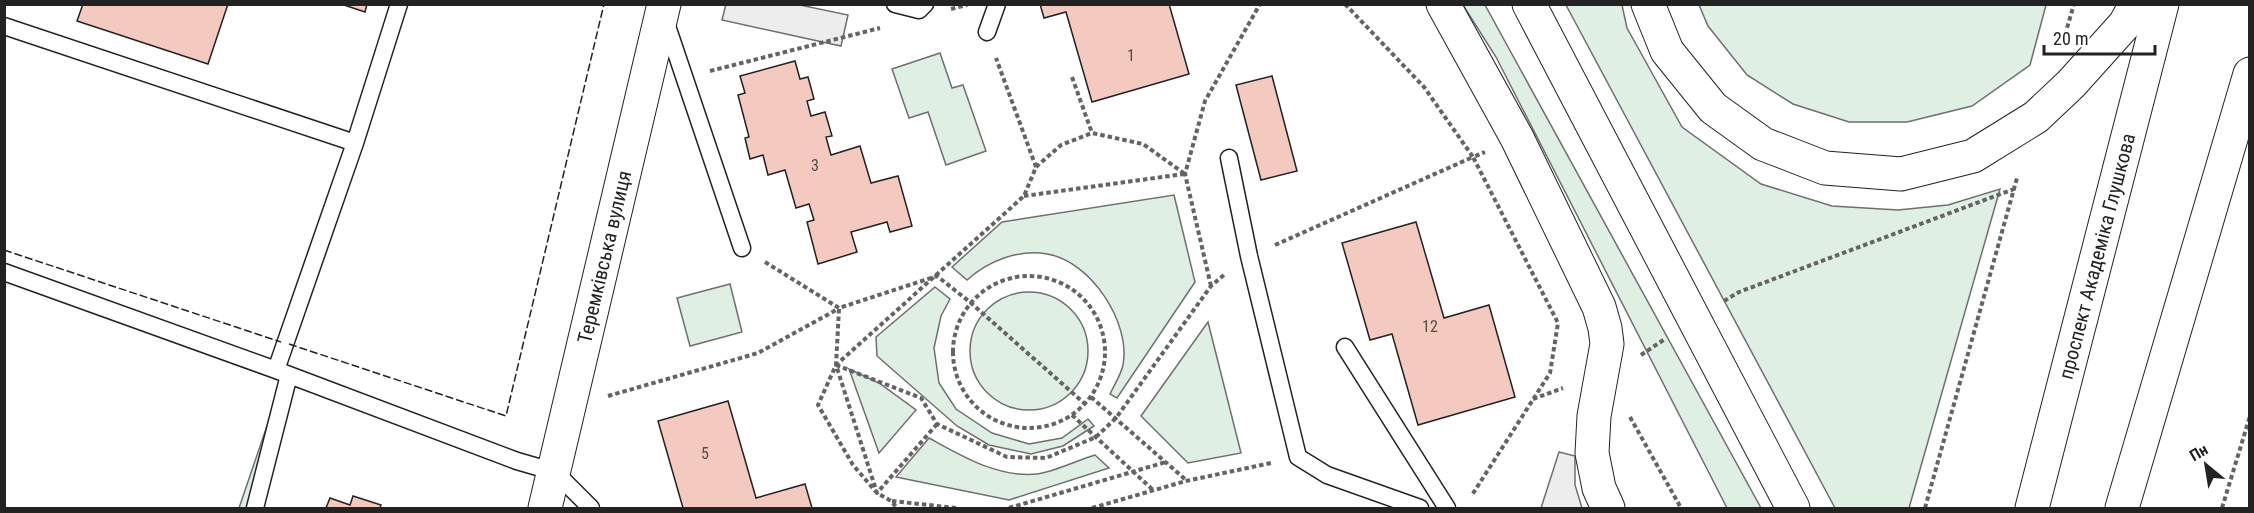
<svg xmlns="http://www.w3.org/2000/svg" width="2254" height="513" viewBox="0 0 2254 513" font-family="'Roboto Condensed',sans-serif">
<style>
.green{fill:#e0efe3;stroke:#6f6f6f;stroke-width:1.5}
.parking{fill:#ededed;stroke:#6f6f6f;stroke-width:1.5}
.building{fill:#f3c9c0;stroke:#222;stroke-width:1.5}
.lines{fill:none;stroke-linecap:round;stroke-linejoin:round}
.service-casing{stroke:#222;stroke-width:19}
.minor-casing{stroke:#222;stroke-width:35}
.trunk-casing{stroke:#222;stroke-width:35}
.path{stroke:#646464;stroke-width:4;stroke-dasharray:4.5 3;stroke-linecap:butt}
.service{stroke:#fff;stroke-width:16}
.minor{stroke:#fff;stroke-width:33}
.trunk{stroke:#fff;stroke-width:33}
.fence{stroke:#222;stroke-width:1.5;stroke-dasharray:8 3;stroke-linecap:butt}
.labels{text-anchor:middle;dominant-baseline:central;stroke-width:4.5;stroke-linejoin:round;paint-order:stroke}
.number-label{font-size:16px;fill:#564c4a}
.street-label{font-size:20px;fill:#222;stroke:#fff}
</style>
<rect width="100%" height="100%" fill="#fff"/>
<path class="green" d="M1463,5H1485L1761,508H1727L1496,57Z
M1566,5H1622L1627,28L1682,127L1761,184L1832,206L1898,210L1948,205L2000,189L1909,508H1835Z
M1699,5H2046L2030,65L1972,106L1907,122H1849L1793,104L1747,75L1708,26Z
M940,53L952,88L963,85L986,151L946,165L928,112L909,118L892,69Z
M1174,195L1195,282L1117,398L1110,394C1114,385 1121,375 1123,365C1131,323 1091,261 1047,254C1018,249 988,261 967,280L952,267L1002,222Z
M730,284L742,332L690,346L677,298Z
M935,287L950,299L941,316L934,348L939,383L956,409L992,433L1029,444L1062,438L1088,419L1094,426L1063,446L1031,454L989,445L957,426L877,356L876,337Z
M970 351a59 59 0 1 1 118 0a59 59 0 1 1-118 0Z
M1208,322L1241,453L1188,463L1141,416Z
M849,369L879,383L916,410L879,453Z
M270,417L248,508H239Z
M929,438C962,456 998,478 1037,474C1054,472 1078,460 1095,455L1109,468L1009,500L896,477Z"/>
<path class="parking" d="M726,4L800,5L848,15L841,46L722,20Z
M1559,452L1575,456V485L1582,508H1541Z"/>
<path class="building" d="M83,4H228L208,64L77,21Z
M341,4H367L365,12Z
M1040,4H1169L1189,74L1092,102L1066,12L1044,18Z
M795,61L800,79L808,77L814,99L807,101L811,116L825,112L832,136L826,137L831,155L860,146L871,183L898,176L912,226L890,232L887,222L851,232L857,252L818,264L807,222L814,220L809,204L796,208L785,170L768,175L763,155L750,159L745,138L749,137L738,95L745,93L740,76Z
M1272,76L1297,171L1261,180L1236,85Z
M1416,222L1444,318L1489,305L1515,397L1418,425L1392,334L1370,340L1342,243Z
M728,401L756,498L805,484L812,508H683L658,421Z
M353,496L381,505L380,508H326L330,498L350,505Z"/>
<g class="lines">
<g class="service-casing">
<path id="service" d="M895,4L919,10L925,4
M665,20L742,248
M4,26L355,143L399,4
M987,32L997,4
M1229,158L1249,256L1298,457L1327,475L1420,508
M4,272L276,370L517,461L555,472L591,508
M1345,347L1447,508
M276,370L355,143
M255,508L289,375"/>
</g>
<g class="minor-casing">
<g id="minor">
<path d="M1443,4L1517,138L1599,307L1605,328L1607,344L1594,416L1592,453L1599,488L1608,508"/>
<path id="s1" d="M545,508L664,4"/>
</g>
</g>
<g class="trunk-casing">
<g id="trunk">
<path d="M1529,4L1793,508"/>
<path d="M1648,4L1667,51L1713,108L1763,144L1825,168L1901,174L1973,156L2036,117L2071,84L2125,24L2136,4"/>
<path id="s2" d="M2032,508L2162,4"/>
<path d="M2122,508L2250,74"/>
</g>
</g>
<path class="path" d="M1345,4L1424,87L1473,157L1485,152
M951,9L967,5
M2065,35L2074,4
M710,71L880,28
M1072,77L1092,133
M1036,167L1061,145L1092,133L1143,144L1185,174
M1024,196L1184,174
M1275,245L1473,157L1558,323L1550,373L1472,495
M765,262L839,308L937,276L971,303L1084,403
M953 352a76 76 0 1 1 152 0a76 76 0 1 1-152 0Z
M1211,286L1185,174L1205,101L1260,4
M1724,301L1739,292L2014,189
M839,309L836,365L818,405L853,465L877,493L891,501L897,508
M1641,355L1665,339
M836,365L921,398L937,424L1007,457L1046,458L1096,437L1116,418L1211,286L1225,274
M608,396L758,353L838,309
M1091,397L1186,480
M1533,399L1563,388
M1072,415L1153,490
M1630,417L1681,508
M937,424L877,493L836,365L1024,196L1036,167L996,58
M892,501L956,508
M1009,508L1166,462
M1092,508L1186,481L1271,463
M1925,508L2017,178
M2222,508L2250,416"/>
<use href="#service" class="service"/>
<use href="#minor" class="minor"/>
<use href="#trunk" class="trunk"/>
<path class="fence" d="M4,250L281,342
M289,344L506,416L604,4"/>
</g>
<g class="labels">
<g class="number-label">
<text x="1131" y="55">1</text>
<text x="815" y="165">3</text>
<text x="1430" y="326">12</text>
<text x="705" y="453">5</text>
</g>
<g class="street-label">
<text stroke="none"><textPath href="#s2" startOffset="260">проспект Академіка Глушкова</textPath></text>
<text stroke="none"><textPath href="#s1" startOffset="258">Теремківська вулиця</textPath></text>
</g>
</g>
<rect width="2254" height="513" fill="none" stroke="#222222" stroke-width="12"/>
<g transform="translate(2206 465) rotate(330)" stroke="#ffffff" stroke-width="4.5" paint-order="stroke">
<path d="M0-4.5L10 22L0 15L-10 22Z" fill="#222222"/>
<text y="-9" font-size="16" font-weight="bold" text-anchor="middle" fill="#222222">Пн</text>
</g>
<path d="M2044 45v9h111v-9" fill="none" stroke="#222222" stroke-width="3"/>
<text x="2053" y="45" font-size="18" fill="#222222" stroke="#ffffff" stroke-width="4.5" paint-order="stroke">20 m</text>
</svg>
